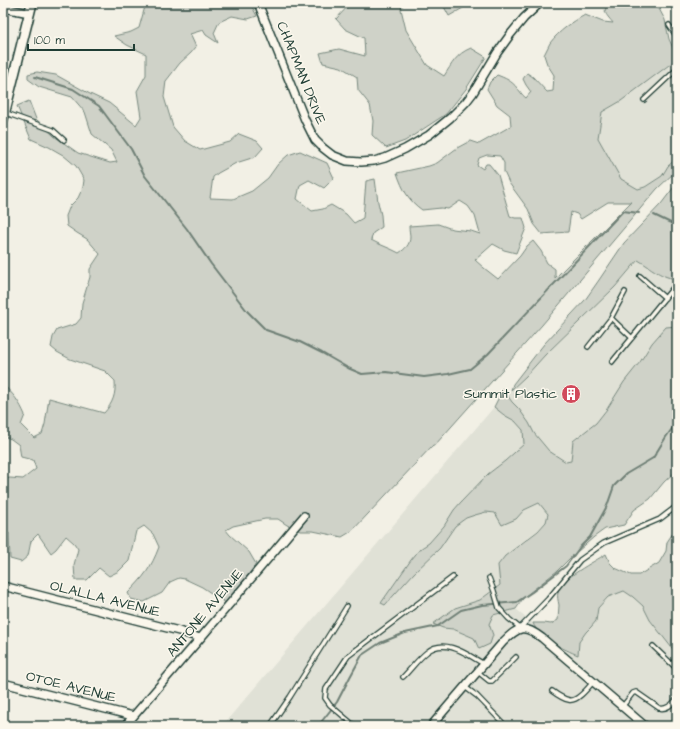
<svg xmlns="http://www.w3.org/2000/svg" width="680" height="729" viewBox="0 0 680 729" font-family="'Architects Daughter',sans-serif">
<style>
.built{fill:#e0e1d6}
.green{fill:#cfd2c8;stroke:#77887e;fill-rule:evenodd}
.lines{fill:none;stroke-linecap:round;stroke-linejoin:round}
.stream{stroke:#6e7f75;stroke-width:2}
.service-casing{stroke:#1f3d34;stroke-width:6}
.minor-casing{stroke:#1f3d34;stroke-width:10}
.tertiary-casing{stroke:#1f3d34;stroke-width:12}
.service{stroke:#fbf7ec;stroke-width:3.5}
.minor{stroke:#fbf7ec;stroke-width:7}
.tertiary{stroke:#fbf7ec;stroke-width:9}
.labels{text-anchor:middle;dominant-baseline:central;stroke-width:3;stroke-linejoin:round;paint-order:stroke}
.street-label{font-size:14px;fill:#1f3d34;stroke:#fbf7ec}
.poi-label{font-size:14px;fill:#1f3d34;stroke:#fbf7ec;text-anchor:end}
</style>
<rect width="100%" height="100%" fill="#f2f0e5"/>
<filter id="ink" filterUnits="userSpaceOnUse"><feTurbulence type="fractalNoise" baseFrequency=".025" numOctaves="2"/><feDisplacementMap in="SourceGraphic" scale="8" xChannelSelector="R" yChannelSelector="G"/><feConvolveMatrix kernelMatrix="1 2 1 2 8 2 1 2 1" color-interpolation-filters="sRGB"/></filter>
<g filter="url(#ink)">
<path class="built" d="M677,59V158L668,166L662,176L645,187L638,189L621,180L598,138L602,112L621,101Z
M639,260L659,274L674,278H677V326L666,327L652,343L607,409L596,423L573,441L571,461L567,462L549,451L534,433L529,423L507,395L511,390L526,376L545,355L615,287Z
M494,407L504,415L515,421L523,430L524,444L505,461L488,474L461,502L454,510L444,526L429,543L420,549L411,560L381,603L385,605L414,573L440,548L455,526L466,518L475,515L486,512L516,519L524,510L539,503L548,514L546,522L538,530L505,556L498,565L500,584L480,600L455,608L443,628L452,629L475,638L479,648L493,635L489,624L493,615L516,609L533,623L535,628L556,645L566,651L578,654L579,642L586,632L591,627L596,621L598,608L608,597L624,591L633,597L643,606L650,620L675,652L677,656V726H222Z"/>
<path class="green" d="M146,3H250L257,16L248,19L232,16L219,22L214,33L218,43L206,35L203,30L190,34L196,47L191,53L180,63L166,81L164,97L173,127L185,141L200,150L230,142L239,134L257,141L263,148L255,157L236,163L218,173L213,177L210,198L233,199L252,191L268,178L278,164L288,155L300,151L327,163L334,178L324,188L309,180L300,185L297,199L312,211L323,209L331,205L346,214L354,223L363,218L366,181L375,179L378,202L381,215L382,227L373,233L371,240C380,245 390,248 399,253C405,249 410,245 410,237C410,233 409,231 409,226L438,224L452,229L471,231L480,234L475,216L468,206L460,201L448,209L441,208L422,210C408,200 403,190 397,173L429,166L437,163L457,148L470,141L479,144L511,126L510,115L497,105L487,89L490,82L497,75C505,78 512,81 517,88C522,93 520,93 526,98L531,92L526,85L523,79L527,73L533,77L547,92L553,91L554,75L547,64L544,55C546,51 548,47 550,43C559,31 572,22 585,15L603,22L613,23C608,16 600,11 610,3H656L665,20L669,39L677,57V59L621,101L602,112L598,138L621,179L638,189L645,187L662,176L668,166L677,158V170L657,189L542,325L435,445H433L352,531L342,537L313,531H300L287,525L278,519H265L233,526L226,530L230,535L249,552L256,564L241,585L226,603L202,587L185,579L179,578L170,582L162,593L144,602L131,599L128,593C144,577 151,568 159,547L153,534L144,526L136,531L129,561L119,571L109,576L99,568L87,580H75L74,565L78,549L74,543L66,536L56,549L51,553L38,534L31,541L28,556L21,562L10,559L9,533L3,532V479L10,478L23,479L36,469L33,460L21,457L19,445L11,439L3,436V385C13,393 20,403 25,415L21,425L34,438L42,434L45,424L49,398L104,413C113,403 116,394 115,381L105,371L70,359L57,352L51,347L53,337L57,330L76,324L81,318L82,303L90,277V269L100,254L87,239L77,233L67,226L66,216L70,206L78,198L83,187L84,180L76,166L63,155L49,147L31,139L17,106L29,101L36,119L54,136L78,153L110,163L117,162L111,150L92,134L85,112L72,97L39,87L28,79V74L37,72L56,75L90,94L109,103L136,125L141,117L137,91L146,75V54L127,45L114,36L131,32L139,28ZM487,155L500,156L504,163V172L509,183L528,209L534,224L542,234L568,232L571,212L577,214L581,219L608,202H631L555,278V269L547,263L541,251L533,241L527,246L520,256L498,279L484,268L475,260L493,244L504,250L516,253L526,228L523,218H515L510,216L498,175L489,164H486L483,169L477,165L479,158Z
M351,3H403L401,9L406,30L427,65L444,76C452,64 456,54 471,48L486,57L466,89L446,114L405,141L386,148L372,135L373,121L370,105L358,90L357,77L341,67L323,63L320,53L339,49L365,56L364,38L345,29L336,19Z
M442,3H464L463,8L449,16Z
M677,183V278C664,280 649,266 638,260L615,287L545,355L526,376L511,390L513,384L544,344L585,300L599,280L624,243L661,204Z
M677,326V470L664,482L650,499L634,510L624,525L605,529L594,537L569,559L557,571L524,597L516,609L493,615L489,624L493,635L490,644L479,649L474,638L453,629L443,628L433,624L455,608L480,600L500,585L498,565L505,556L538,531L546,522L548,514L539,503L524,510L516,519L502,525L495,513L486,512L475,515L466,518L455,526L440,548L414,573L385,605L381,603L411,560L420,549L429,543L444,526L454,510L461,502L488,474L505,461L524,444L523,430L515,421L504,415L494,407L503,389L512,402L519,409L529,423L534,433L549,451L566,462L571,461L573,441L596,423L607,409L624,382L640,362L652,343L666,327Z
M677,527V656L675,652L650,620L643,606L633,597L624,591L608,597L598,608L596,621L591,627L586,632L579,642L578,655C565,650 538,637 533,623H544L551,624L558,620C558,615 559,610 559,605C558,600 557,597 558,592C561,578 594,562 606,554L610,563L615,568L631,575H639L659,563L666,551L667,542Z"/>
<g class="lines">
<path class="stream" d="M35,77L73,89L99,106L131,149L145,176L187,229L211,264L247,311L266,330L300,342L322,353L348,368L362,374L386,372L424,377L448,374L470,369L488,354L623,211L639,213
M654,215L677,226
M318,726L337,702L350,677L362,655L380,643L405,633L438,626L461,610L482,605L517,602L532,592L566,566L580,547L590,537L607,506L614,486L626,474L653,458L666,437L677,422"/>
<g class="service-casing">
<path id="service" d="M669,25L677,37
M644,100L677,69
M6,113L53,130L64,140
M640,276L665,298
M611,318L632,338
M588,347L611,318L625,292
M612,362L677,283
M489,578L494,591L499,608L509,619L520,628L548,599L580,560L604,543L660,519L677,506
M653,646L677,669
M478,672L489,681H492L516,657
M403,677C411,669 418,659 427,652C445,637 468,655 484,664
M465,687L477,696L502,722
M552,691C556,694 564,699 569,700C577,702 588,688 593,682
M622,707L633,693L636,692L659,708C667,710 672,704 677,699
M270,726L290,697L347,606
M355,726L330,705L325,698L326,689L348,656L453,577"/>
</g>
<g class="minor-casing">
<path id="minor" d="M258,3L305,120L315,140L323,148L332,155L347,161L361,162L374,161L385,158L405,149L429,135L450,118L466,102L473,93L497,53L510,35L524,18L540,3
M3,8L30,13
M3,586L179,631L200,638
M3,683L133,716
M125,726L216,620L304,516
M431,726L503,642C519,626 524,624 542,638L645,726"/>
</g>
<g class="tertiary-casing">
<path id="tertiary" d="M3,119L32,3"/>
</g>
<use href="#service" class="service"/>
<use href="#minor" class="minor"/>
<use href="#tertiary" class="tertiary"/>
</g>
</g>
<defs>
<g id="building-disc" transform="scale(1)"><circle r="9.5" fill="#d1495b" stroke="#fbf7ec"/><path d="M-4-6H4V6H1V3H-1V6H-4ZM-2.5-4.3h1.7v1.8h-1.7ZM.8-4.3h1.7v1.8H.8ZM-2.5-1h1.7V.8h-1.7ZM.8-1h1.7V.8H.8Z" fill="#fff"/></g>
</defs>
<g fill-rule="evenodd">
<use href="#building-disc" x="571" y="394"/>
</g>
<g class="labels">
<g class="street-label">
<text transform="translate(301 73) rotate(68)">CHAPMAN DRIVE</text>
<text transform="translate(105 599) rotate(14)">OLALLA AVENUE</text>
<text transform="translate(205 613) rotate(-50)">ANTONE AVENUE</text>
<text transform="translate(71 687) rotate(14)">OTOE AVENUE</text>
</g>
<g class="poi-label">
<text x="557" y="394">Summit Plastic</text>
</g>
</g>
<rect width="680" height="729" fill="none" stroke="#fbf7ec" stroke-width="16"/>
<rect x="8" y="8" width="664" height="713" fill="none" stroke="#1f3d34" stroke-width="1.5" filter="url(#ink)"/>
<path d="M28 44v6h106v-6" fill="none" stroke="#1f3d34" stroke-width="2"/>
<text x="34" y="44" font-size="12" fill="#1f3d34" stroke="#fbf7ec" stroke-width="3" paint-order="stroke">100 m</text>
</svg>
